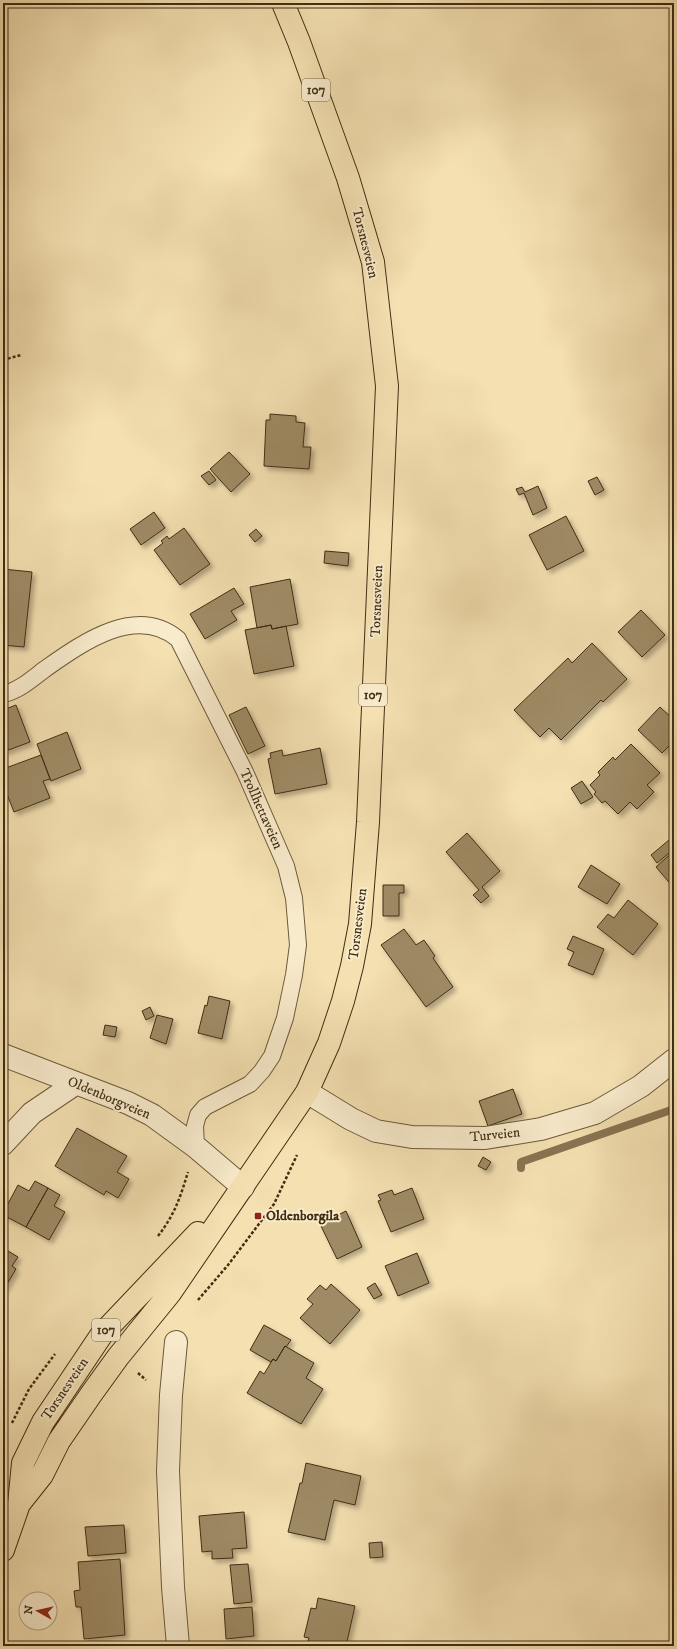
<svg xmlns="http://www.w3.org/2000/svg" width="677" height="1649" viewBox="0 0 677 1649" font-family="'IM FELL DW Pica',serif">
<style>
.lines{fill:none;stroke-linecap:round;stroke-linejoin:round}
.stream{stroke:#877451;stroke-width:8}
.building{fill:#9e8b65;stroke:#402e13;filter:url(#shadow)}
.service-casing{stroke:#6d5a3a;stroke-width:18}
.minor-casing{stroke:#6d5a3a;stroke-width:24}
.primary-casing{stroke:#402e13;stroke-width:24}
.path{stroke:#402e13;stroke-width:2.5;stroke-dasharray:3 2;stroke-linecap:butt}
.service{stroke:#f8ebcc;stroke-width:16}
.minor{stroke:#f8ebcc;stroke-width:22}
.primary{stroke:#f4e0b1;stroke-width:22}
.poi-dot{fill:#8f2418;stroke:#f8ebcc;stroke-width:1.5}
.labels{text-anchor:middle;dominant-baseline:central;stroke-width:4;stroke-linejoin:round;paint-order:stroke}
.shield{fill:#f8ebcc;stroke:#77674a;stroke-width:1}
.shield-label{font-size:13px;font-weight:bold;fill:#402e13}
.street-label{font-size:14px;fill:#402e13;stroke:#f8ebcc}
.poi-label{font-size:14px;font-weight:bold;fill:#402e13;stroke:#f8ebcc;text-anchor:start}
</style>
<defs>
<filter id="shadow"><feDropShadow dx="3.5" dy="3.5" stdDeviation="2" flood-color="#0004"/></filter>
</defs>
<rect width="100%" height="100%" fill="#f4e0b1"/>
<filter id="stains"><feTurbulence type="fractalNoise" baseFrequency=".005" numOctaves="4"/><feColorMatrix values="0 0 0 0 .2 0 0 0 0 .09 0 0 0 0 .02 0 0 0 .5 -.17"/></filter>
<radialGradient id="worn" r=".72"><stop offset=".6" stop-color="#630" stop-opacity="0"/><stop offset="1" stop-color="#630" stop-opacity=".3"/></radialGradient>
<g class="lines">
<path class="stream" d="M521,1168V1162L674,1109"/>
</g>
<path class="building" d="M270,414L296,416V422L305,423L303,447H311L309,469L264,466L266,420H270Z
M229,452L250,474L231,492L210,469Z
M209,471L216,480L209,485L201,476Z
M597,477L604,490L595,495L588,481Z
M538,486L547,508L533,515L524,493L519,495L516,489L522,487L525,492Z
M154,512L165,528L141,545L130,529Z
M566,516L584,551L547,570L529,535Z
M184,528L210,564L180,585L154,550L163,543L161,541L167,536L169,539Z
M256,529L262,536L255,542L249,535Z
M325,551L349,553L348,566L324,563Z
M3,569L32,572L24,647L3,645Z
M290,579L298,624L272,629L271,625L257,628L250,587Z
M234,588L244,604L231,611L237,620L205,639L190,614Z
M641,610L665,635L642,657L618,632Z
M271,625L272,629L286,626L294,666L254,674L245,630Z
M592,643L627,679L603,702L601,700L561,740L549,728L540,737L514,710L568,658L572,663Z
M16,705L30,742L3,752V710Z
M246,707L265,746L248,754L229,715Z
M660,707L674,720V741L662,753L638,730Z
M67,732L81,769L51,781L37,744Z
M631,744L660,773L647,785L654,792L637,809L630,802L618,814L605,801L602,803L594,794L596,792L590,785L600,775L598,772L613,757L615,760Z
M320,748L327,784L275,794L268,759L271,758L270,753L282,750L283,756Z
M41,755L50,779L43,781L50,798L14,812L3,784V769Z
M582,781L593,797L581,804L571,788Z
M467,833L500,871L482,887L489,896L481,903L473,895L479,890L446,852Z
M669,840L674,846V849L657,863L651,855Z
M674,851V888L656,867Z
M591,865L620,884L607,904L578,887Z
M383,885H404V893H399V916H383Z
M628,900L658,924L633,955L597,927L608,914L614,918Z
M404,929L416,945L424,940L435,956L433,958L453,987L426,1007L381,945Z
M573,936L604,949L593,975L568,965L574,952L567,949Z
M209,996L230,1001L222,1039L198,1033L205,1005L207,1006Z
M150,1007L154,1016L146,1020L142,1011Z
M157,1015L173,1019L166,1044L150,1038Z
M105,1025L117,1027L115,1037L103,1035Z
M513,1089L522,1114L488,1126L479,1101Z
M77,1128L127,1156L117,1172L129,1179L118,1198L106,1191L104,1195L55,1166Z
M483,1157L491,1162L486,1170L478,1166Z
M35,1181L48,1188L26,1227L3,1215V1213L18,1185L29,1191Z
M48,1188L60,1195L54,1206L65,1212L49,1240L26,1227Z
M412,1188L424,1219L391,1232L378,1201L381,1200L378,1195L392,1190L394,1195Z
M346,1211L362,1247L337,1259L320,1224Z
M3,1248L18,1257L12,1266L16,1269L3,1291Z
M417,1253L429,1283L398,1296L385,1266Z
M375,1283L382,1295L374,1299L367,1288Z
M331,1284L360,1310L330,1344L300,1318L313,1304L307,1299L320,1285L326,1290Z
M264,1325L291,1340L286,1347L285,1346L276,1361L273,1359L271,1362L250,1350Z
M285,1346L314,1363L306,1378L323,1389L301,1424L247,1393L260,1371L264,1374L273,1359L276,1361Z
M306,1463L361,1476L355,1505L334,1500L325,1540L288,1532L300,1483H302Z
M244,1512L247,1548L232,1549L233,1558L212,1559V1551L202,1552L199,1516Z
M124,1525L126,1553L88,1556L85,1527Z
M382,1542L383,1557L370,1558L369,1543Z
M120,1559L125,1635L84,1639L81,1607H76L74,1591L80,1590L78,1562Z
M248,1564L252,1602L234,1604L230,1565Z
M318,1598L355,1606L346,1646H307L309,1638L304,1637L311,1608L316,1609Z
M252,1607L254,1636L226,1639L224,1609Z"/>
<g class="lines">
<g class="service-casing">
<path id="service" d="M3,694C19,691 33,678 45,669C82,643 136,604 178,639L245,772L286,866L294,898L298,945L294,975L285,1018L272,1056L262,1071L250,1084L205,1107L198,1115L195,1126L196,1147"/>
</g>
<g class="minor-casing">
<path id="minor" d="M3,1055L128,1103L152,1115L196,1147L243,1187
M307,1092L351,1119L376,1131L412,1137L485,1138L541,1129L595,1113L641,1086L674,1060
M3,1144L32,1113L75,1084
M176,1342L171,1395L168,1471L173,1587L178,1646"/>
</g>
<g class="primary-casing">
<path id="primary" d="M19,1504L42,1475L59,1441L92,1393L118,1357L170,1293L307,1092L329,1043L343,1001L352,966L360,924L368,822L387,386L373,262L348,178L299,42L283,3
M3,1550L19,1504L23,1463L43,1422L102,1334L198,1233"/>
</g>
<path class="path" d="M3,360L21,355
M158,1236C175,1214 180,1198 188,1172
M198,1300L228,1265L274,1204L297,1155
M138,1373L146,1380
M12,1423L29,1389L55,1354"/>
<use href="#service" class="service"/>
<use href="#minor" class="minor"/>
<use href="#primary" class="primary"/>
</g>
<rect class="poi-dot" x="254" y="1212" width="8" height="8" rx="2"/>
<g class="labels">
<g class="shield">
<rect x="302" y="79" width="28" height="22" rx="3"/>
<rect x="359" y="684" width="28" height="22" rx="3"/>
<rect x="92" y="1319" width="28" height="22" rx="3"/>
</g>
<g class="shield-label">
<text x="316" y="90">107</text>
<text x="373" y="695">107</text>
<text x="106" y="1330">107</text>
</g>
<g class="street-label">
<text transform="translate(365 243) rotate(76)">Torsnesveien</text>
<text transform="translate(377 601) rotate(-88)">Torsnesveien</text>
<text transform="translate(261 809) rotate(66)">Trollhettaveien</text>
<text transform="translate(358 924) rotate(-83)">Torsnesveien</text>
<text transform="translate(109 1098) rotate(23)">Oldenborgveien</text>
<text transform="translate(495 1135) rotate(-6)">Turveien</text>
<text transform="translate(65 1389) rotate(-56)">Torsnesveien</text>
</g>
<g class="poi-label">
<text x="266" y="1216">Oldenborgila</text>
</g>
</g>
<rect width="677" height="1649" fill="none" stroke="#f4e0b1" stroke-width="16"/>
<rect x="4" y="4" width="669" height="1641" fill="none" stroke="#402e13" stroke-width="2"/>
<rect x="8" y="8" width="661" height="1633" fill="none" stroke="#402e13"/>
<g transform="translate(38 1611) rotate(278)"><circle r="19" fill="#f8ebcc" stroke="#ae9f82"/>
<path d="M0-3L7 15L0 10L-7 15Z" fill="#8f2418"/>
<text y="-6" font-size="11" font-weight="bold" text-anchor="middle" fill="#402e13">N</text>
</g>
<rect width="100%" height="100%" filter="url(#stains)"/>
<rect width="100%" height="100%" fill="url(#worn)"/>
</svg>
